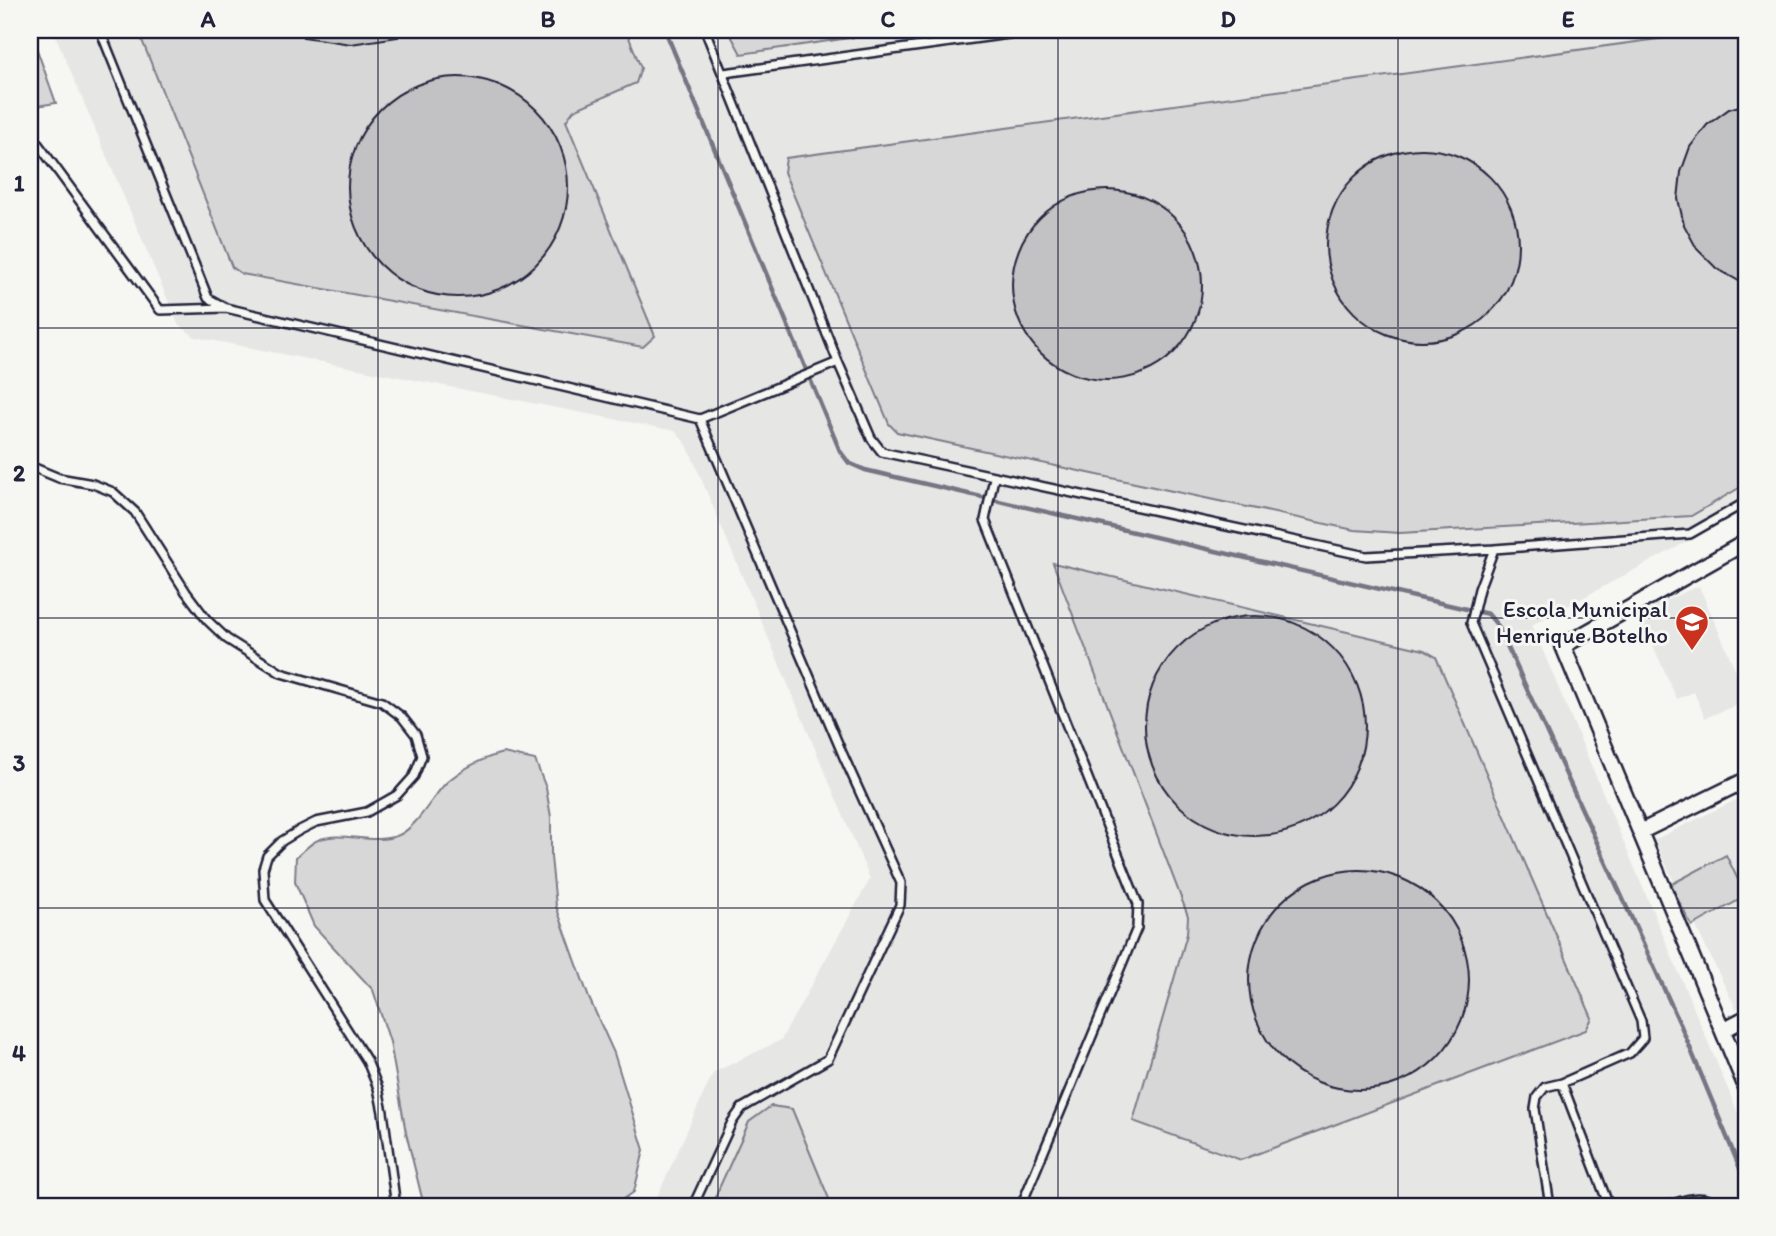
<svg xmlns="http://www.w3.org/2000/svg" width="1776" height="1236" viewBox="0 0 1776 1236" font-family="Itim,sans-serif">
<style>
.built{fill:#e6e6e4}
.green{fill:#d7d7d7;stroke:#7c7c89;stroke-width:2}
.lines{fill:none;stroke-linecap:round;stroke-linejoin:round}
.stream{stroke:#757583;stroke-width:4.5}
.building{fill:#c2c2c4;stroke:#22223b;stroke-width:2}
.service-casing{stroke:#22223b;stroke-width:12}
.minor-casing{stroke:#22223b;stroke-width:19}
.service{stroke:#f6f6f2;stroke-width:7}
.minor{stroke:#f6f6f2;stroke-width:14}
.grid{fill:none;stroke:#22223b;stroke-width:2;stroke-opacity:0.55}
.labels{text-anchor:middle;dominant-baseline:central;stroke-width:6;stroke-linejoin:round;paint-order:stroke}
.poi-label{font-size:23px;fill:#22223b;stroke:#f6f6f2;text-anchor:end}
.neatline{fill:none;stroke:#22223b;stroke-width:2.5}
.grid-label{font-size:23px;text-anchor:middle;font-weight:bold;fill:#22223b}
</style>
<rect width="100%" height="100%" fill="#f6f6f2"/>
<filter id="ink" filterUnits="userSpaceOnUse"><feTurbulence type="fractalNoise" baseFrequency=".0143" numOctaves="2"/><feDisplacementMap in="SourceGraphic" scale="14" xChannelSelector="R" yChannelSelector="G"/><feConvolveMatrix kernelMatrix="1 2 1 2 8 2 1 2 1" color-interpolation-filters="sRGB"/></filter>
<g filter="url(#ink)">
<path class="built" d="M53,30H1746V510L1532,625L1746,1132V1206H653L713,1073L781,1040L870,879L687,445L675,431L195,337L178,324Z
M1699,586L1746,694V701L1705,718L1694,692L1677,699L1638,612Z
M1746,795V1004L1736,1009L1654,840Z"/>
<path class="green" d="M30,30L56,103L30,107Z
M138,30H626L641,68L636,83L574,110L566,121L655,336L643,347L242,274L232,267Z
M728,30H904L741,54Z
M1724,30H1746V484L1691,516L1400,533L1354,530L897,432L889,424L784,172L786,158Z
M1053,563L1424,650L1436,657L1592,1018L1586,1030L1241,1160L1133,1121L1187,934L1188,916Z
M503,753L535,760L546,788L551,817V857L556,906L589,998L614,1053L644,1150L634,1192L614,1206H424L406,1133L390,1042L373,990L314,926L295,882L296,857C303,852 310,843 318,840C343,830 372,846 399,835C417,827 432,797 446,783C461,769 483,758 503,753Z
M1726,855L1746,896L1692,926L1670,885Z
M771,1106L792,1109L832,1206H711L749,1122Z"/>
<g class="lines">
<path class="stream" d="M665,30L840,451L849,463L865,470L1488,614L1498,626L1681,1026L1746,1183"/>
</g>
<path class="building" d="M304,30H397L398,37L351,44L303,37Z
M348 187a110 110 0 1 1 220 0a110 110 0 1 1-220 0Z
M1746,104V285L1716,268L1697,249L1684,225L1678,199L1681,172L1690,147L1707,125L1729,109Z
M1326 245a96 96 0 1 1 192 0a96 96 0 1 1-192 0Z
M1012 285a95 95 0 1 1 190 0a95 95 0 1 1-190 0Z
M1145 726a110 110 0 1 1 220 0a110 110 0 1 1-220 0Z
M1249 980a110 110 0 1 1 220 0a110 110 0 1 1-220 0Z"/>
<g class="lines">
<g class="service-casing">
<path id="service" d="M100,30L208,298L226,308L700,419
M705,30L838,362L871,438L882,452L1366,556L1494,549
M724,73L1039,30
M30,133L160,310L226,308
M30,466L59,478L93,484L113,492L135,512L186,592L207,620L227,639L281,673L382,702L402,717L416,735L422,756L414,776L397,795L367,812L316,822L300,830L282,841L267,856L263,869L265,900L367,1061L378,1088L383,1112L396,1206
M994,478L985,520L1138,904L1137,928L1021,1206
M1562,1083L1609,1206
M693,1206L732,1122L742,1108L828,1059L900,905L901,883L843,755L700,419L838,362
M1550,1206L1535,1109L1537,1097L1545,1087L1562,1083L1630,1053L1643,1038L1641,1021L1471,623L1479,589L1494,549L1690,534L1746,502
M1666,1206C1686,1200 1702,1192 1720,1206"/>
</g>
<g class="minor-casing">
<path id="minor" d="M1746,542L1563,646L1746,1087
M1640,832L1746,780
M1723,1030L1746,1018"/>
</g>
<use href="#service" class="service"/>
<use href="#minor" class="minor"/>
</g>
</g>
<path class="grid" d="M378,30V1206M718,30V1206M1058,30V1206M1398,30V1206M30,328H1746M30,618H1746M30,908H1746"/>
<defs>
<g id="school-pin" transform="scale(1.75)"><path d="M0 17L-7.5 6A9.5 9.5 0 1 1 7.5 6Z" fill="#c8321e" stroke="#f6f6f2"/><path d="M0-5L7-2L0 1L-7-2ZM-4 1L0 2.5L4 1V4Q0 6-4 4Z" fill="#fff"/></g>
</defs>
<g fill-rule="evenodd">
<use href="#school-pin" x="1692" y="622"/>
</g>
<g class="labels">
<g class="poi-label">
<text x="1668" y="609">Escola Municipal<tspan x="1668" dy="26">Henrique Botelho</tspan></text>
</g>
</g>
<rect width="1776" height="1236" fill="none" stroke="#f6f6f2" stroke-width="77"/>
<rect x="38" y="38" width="1700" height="1160" class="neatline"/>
<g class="grid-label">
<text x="208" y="27">A</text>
<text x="548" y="27">B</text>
<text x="888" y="27">C</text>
<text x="1228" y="27">D</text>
<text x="1568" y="27">E</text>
<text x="19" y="191">1</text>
<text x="19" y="481">2</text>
<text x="19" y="771">3</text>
<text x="19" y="1061">4</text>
</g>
</svg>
